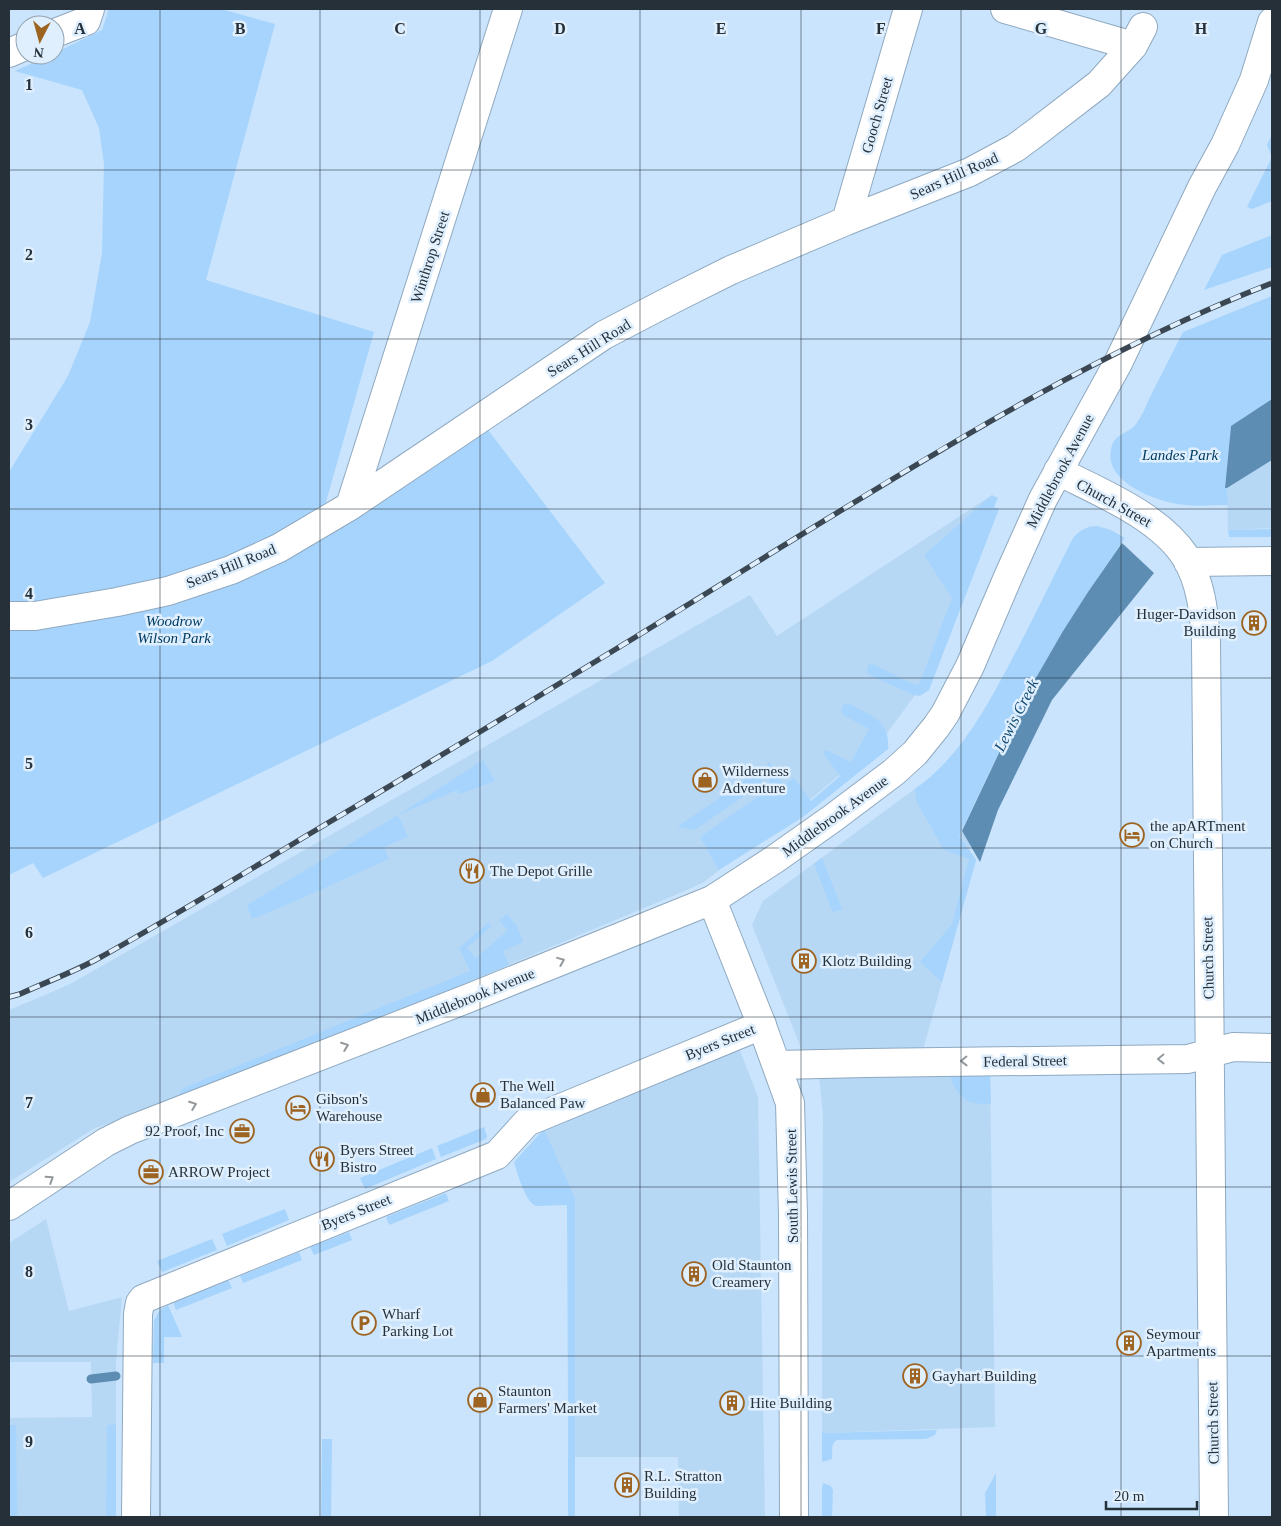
<svg xmlns="http://www.w3.org/2000/svg" width="1281" height="1526" viewBox="0 0 1281 1526" font-family="Georgia,serif">
<style>
.built{fill:#b7d8f5}
.green{fill:#a7d4fc}
.water{fill:#5e8db4}
.lines{fill:none;stroke-linecap:round;stroke-linejoin:round}
.stream{stroke:#5e8db4;stroke-width:9}
.minor-casing{stroke:#8fa9c0;stroke-width:30}
.major-casing{stroke:#8fa9c0;stroke-width:30}
.minor{stroke:#fff;stroke-width:28}
.major{stroke:#fff;stroke-width:28}
.rail-casing{stroke:#3b4853;stroke-width:5.5}
.rail{stroke:#dfeffe;stroke-width:4;stroke-dasharray:11;stroke-linecap:butt}
.oneway{stroke:#92989c}
.grid{fill:none;stroke:#253039;stroke-width:1;stroke-opacity:0.55}
.labels{text-anchor:middle;dominant-baseline:central;stroke-width:5;stroke-linejoin:round;paint-order:stroke}
.street-label{font-size:15px;fill:#253039;stroke:#dfeffe}
.park-label{font-size:15px;font-style:italic;fill:#003b62;stroke:#dfeffe}
.poi-label{font-size:15px;fill:#253039;stroke:#dfeffe;text-anchor:start}
.water-label{font-size:16px;font-style:italic;fill:#154c74;stroke:#dfeffe}
.grid-label{font-size:16px;text-anchor:middle;font-weight:bold;fill:#253039;stroke:#dfeffe;stroke-width:5;stroke-linejoin:round;paint-order:stroke}
</style>
<rect width="100%" height="100%" fill="#c9e4fc"/>
<path class="built" d="M1272,460V528L1228,530L1227,488Z
M992,495L915,695L885,736L810,800L704,882L687,890L350,1031L176,1100L95,1128L9,1182V1010L52,992L72,983L750,595L777,636Z
M920,785L959,836L962,831L970,845L969,849L976,860L923,1050L803,1053L752,925L763,901Z
M739,1048L758,1097L765,1517H679L678,1457H575V1216L559,1164L544,1129Z
M990,1073L995,1427L822,1433V1317L823,1116L819,1075Z
M46,1219L69,1311L122,1297L116,1362V1517H9V1418L92,1417L91,1362H9V1243Z"/>
<path class="green" d="M109,9H221L275,24L206,280L374,332L315,541L488,430L605,583L492,661L43,878L33,863L9,875V472L68,376L90,322L102,253L104,164L99,128L82,90L15,71L50,55H55V53L102,30Z
M1272,134V201L1252,209L1247,207L1272,157L1267,145Z
M1272,235V267L1204,290L1222,255Z
M1272,296V399L1231,426L1225,488H1227L1228,505C1211,505 1195,507 1178,504C1154,501 1104,481 1111,450C1114,432 1128,435 1136,424C1142,416 1146,406 1150,397C1161,375 1172,354 1183,332Z
M992,495L998,498L994,507L999,509L929,690L920,696L913,695L870,675L867,672L868,665L873,664L915,685L919,684L952,598L924,555Z
M1097,526L1111,530L1125,538L1088,592L1063,631L1033,683L1025,691L1017,715L959,836L976,860L942,982L920,962L952,924L969,859L944,850L916,801L915,789C959,758 985,710 1010,663C1032,622 1052,579 1073,538C1080,530 1087,526 1097,526Z
M1272,529V537H1229L1228,530Z
M844,704C850,703 854,706 859,709C878,718 890,726 888,749L803,817L719,870L700,837L770,788L767,764L769,762L784,785L794,778L811,801L840,776L823,753L826,750L851,762L869,729L843,715L841,709Z
M483,760L495,781L460,794L457,790L398,815L408,837L384,847L389,859L298,900L252,919L247,905L398,815Z
M760,769L761,784L695,830L677,827L757,772V770Z
M822,858L842,909L833,913L814,864Z
M507,914L517,926L523,942L503,951L509,965L350,1031L176,1100L183,1088L470,971L459,948L489,922L491,927L467,948L476,958L508,930L499,920Z
M950,1073H990L991,1104C986,1104 980,1104 974,1103C961,1101 951,1085 950,1073Z
M484,1127L487,1136L486,1139L441,1157L437,1146Z
M544,1129L575,1198V1406H568L567,1205L536,1206C524,1200 518,1174 514,1162Z
M432,1148L436,1159L365,1189L360,1178Z
M446,1193L449,1201L389,1225L386,1217Z
M285,1209L289,1220L227,1246L222,1234Z
M349,1232L352,1240L314,1255L310,1247Z
M212,1239L217,1250L162,1272L157,1261Z
M299,1252L302,1260L243,1283L240,1276Z
M228,1280L232,1288L176,1310L173,1302Z
M168,1305L182,1337H164V1363H153L154,1321L159,1311Z
M568,1416H575V1517H568Z
M116,1424V1517H106L107,1425Z
M9,1425H16L17,1517H9Z
M937,1430L935,1435L926,1439L837,1440C830,1444 833,1452 832,1459L822,1462V1433Z
M322,1439H332L331,1517H321Z
M996,1473V1517H986L985,1493Z
M823,1483L831,1486L833,1490L832,1517H822V1488Z"/>
<path class="water" d="M1272,399V460L1227,488H1225L1231,426Z
M1122,543L1154,573L1052,700L998,810L980,862L962,831L1017,715L1025,691L1033,683L1063,631L1088,592Z"/>
<g class="lines">
<path class="stream" d="M91,1379L116,1376"/>
<g class="minor-casing">
<path id="minor" d="M1005,9L1133,46
M55,33L86,21L90,9
M9,53L25,46
M846,221L908,9
M1058,471C1099,492 1159,516 1185,556C1201,582 1204,612 1206,641L1214,1517
M350,506L508,9
M1188,562L1272,561
M9,616H35L117,602L168,591L231,570L279,548L350,506L604,335L675,298L731,270L846,221L970,172L1015,148L1034,134L1099,84L1133,46L1143,27
M777,1065L866,1063L1188,1059L1233,1047L1272,1048
M9,1206L106,1142L130,1130L469,998L712,900
M136,1517L138,1314L140,1303L143,1299L497,1155L527,1122L762,1025"/>
</g>
<g class="major-casing">
<path id="major" d="M794,1517L793,1215L790,1103L761,1023L712,900L775,859L833,818L894,772L915,753L936,727L945,714L970,666L1008,577L1043,499L1118,363L1202,187L1225,145L1254,80L1272,22"/>
</g>
<use href="#minor" class="minor"/>
<use href="#major" class="major"/>
<g class="rail-casing">
<path id="rail" d="M9,997L20,994C46,982 74,972 99,958C171,918 241,875 311,833C461,744 609,654 757,562C923,460 1090,354 1272,283"/>
</g>
<use href="#rail" class="rail"/>
</g>
<defs><path id="oneway-chevron" d="M-2-3.5L2.5 0L-2 3.5" fill="none" stroke-width="1.6" stroke-linecap="round" stroke-linejoin="round" transform="scale(1.25)"/></defs>
<g class="oneway">
<use href="#oneway-chevron" transform="translate(561 961) rotate(-22)"/>
<use href="#oneway-chevron" transform="translate(345 1046) rotate(-21)"/>
<use href="#oneway-chevron" transform="translate(1161 1059) rotate(179)"/>
<use href="#oneway-chevron" transform="translate(964 1061) rotate(179)"/>
<use href="#oneway-chevron" transform="translate(193 1105) rotate(-21)"/>
<use href="#oneway-chevron" transform="translate(50 1179) rotate(-33)"/>
</g>
<path class="grid" d="M160,9V1517M320,9V1517M480,9V1517M640,9V1517M801,9V1517M961,9V1517M1121,9V1517M9,170H1272M9,339H1272M9,509H1272M9,678H1272M9,848H1272M9,1017H1272M9,1187H1272M9,1356H1272"/>
<defs>
<g id="building-ring" transform="scale(1.25)"><circle r="9.5" fill="#dfeffe" stroke="#9d6321" stroke-width="1.5"/><path d="M-4-6H4V6H1V3H-1V6H-4ZM-2.5-4.3h1.7v1.8h-1.7ZM.8-4.3h1.7v1.8H.8ZM-2.5-1h1.7V.8h-1.7ZM.8-1h1.7V.8H.8Z" fill="#9d6321"/></g>
<g id="shop-ring" transform="scale(1.25)"><circle r="9.5" fill="#dfeffe" stroke="#9d6321" stroke-width="1.5"/><path d="M-5-2.5h2.3a2.7 3.5 0 0 1 5.4 0H5L5.5 6h-11ZM-1.5-2.5h3a1.5 2.3 0 0 0-3 0Z" fill="#9d6321"/></g>
<g id="hotel-ring" transform="scale(1.25)"><circle r="9.5" fill="#dfeffe" stroke="#9d6321" stroke-width="1.5"/><path d="M-6-4.5h1.5V1H6V5H4.5V3h-9V5H-6ZM-4 0a1.8 1.8 0 1 1 3.6 0ZM.5 0V-2.5h3Q6-2.5 6 0Z" fill="#9d6321"/></g>
<g id="restaurant-ring" transform="scale(1.25)"><circle r="9.5" fill="#dfeffe" stroke="#9d6321" stroke-width="1.5"/><path d="M-5-6h1v4h1v-4h1v4h1v-4h1v5L-1.5 .5V6h-2V.5L-5-1ZM5-6V6H3V1.5H1.5Q1.5-4 5-6Z" fill="#9d6321"/></g>
<g id="office-ring" transform="scale(1.25)"><circle r="9.5" fill="#dfeffe" stroke="#9d6321" stroke-width="1.5"/><path d="M-6-3h4V-5.5h4V-3h4V5H-6ZM-1-4.5V-3h2v-1.5ZM-6 0V1H6V0Z" fill="#9d6321"/></g>
<g id="parking-ring" transform="scale(1.25)"><circle r="9.5" fill="#dfeffe" stroke="#9d6321" stroke-width="1.5"/><path d="M-3.5-5.5H1a3.5 3.5 0 0 1 0 7H-1V5.5H-3.5ZM-1-3.4V-.6H.8a1.4 1.4 0 0 0 0-2.8Z" fill="#9d6321"/></g>
</defs>
<g fill-rule="evenodd">
<use href="#building-ring" x="1254" y="623"/>
<use href="#shop-ring" x="705" y="780"/>
<use href="#hotel-ring" x="1132" y="835"/>
<use href="#restaurant-ring" x="472" y="871"/>
<use href="#building-ring" x="804" y="961"/>
<use href="#shop-ring" x="483" y="1095"/>
<use href="#hotel-ring" x="298" y="1108"/>
<use href="#office-ring" x="242" y="1131"/>
<use href="#restaurant-ring" x="322" y="1159"/>
<use href="#office-ring" x="151" y="1172"/>
<use href="#building-ring" x="694" y="1274"/>
<use href="#parking-ring" x="364" y="1323"/>
<use href="#building-ring" x="1129" y="1343"/>
<use href="#building-ring" x="915" y="1376"/>
<use href="#shop-ring" x="480" y="1400"/>
<use href="#building-ring" x="732" y="1403"/>
<use href="#building-ring" x="627" y="1485"/>
</g>
<g class="labels">
<g class="street-label">
<text transform="translate(877 115) rotate(-74)">Gooch Street</text>
<text transform="translate(954 176) rotate(-24)">Sears Hill Road</text>
<text transform="translate(430 257) rotate(-72)">Winthrop Street</text>
<text transform="translate(589 348) rotate(-32)">Sears Hill Road</text>
<text transform="translate(1060 471) rotate(-62)">Middlebrook Avenue</text>
<text transform="translate(1114 503) rotate(29)">Church Street</text>
<text transform="translate(231 566) rotate(-22)">Sears Hill Road</text>
<text transform="translate(835 816) rotate(-36)">Middlebrook Avenue</text>
<text transform="translate(1208 958) rotate(-91)">Church Street</text>
<text transform="translate(475 996) rotate(-22)">Middlebrook Avenue</text>
<text transform="translate(720 1042) rotate(-22)">Byers Street</text>
<text transform="translate(1025 1061) rotate(-1)">Federal Street</text>
<text transform="translate(792 1186) rotate(-91)">South Lewis Street</text>
<text transform="translate(356 1212) rotate(-22)">Byers Street</text>
<text transform="translate(1213 1423) rotate(-91)">Church Street</text>
</g>
<g class="park-label">
<text x="1180" y="455">Landes Park</text>
<text x="174" y="621">Woodrow<tspan x="174" dy="17">Wilson Park</tspan></text>
</g>
<g class="poi-label">
<text x="1236" y="614" text-anchor="end">Huger-Davidson<tspan x="1236" dy="17">Building</tspan></text>
<text x="722" y="771">Wilderness<tspan x="722" dy="17">Adventure</tspan></text>
<text x="1150" y="826">the apARTment<tspan x="1150" dy="17">on Church</tspan></text>
<text x="490" y="871">The Depot Grille</text>
<text x="822" y="961">Klotz Building</text>
<text x="500" y="1086">The Well<tspan x="500" dy="17">Balanced Paw</tspan></text>
<text x="316" y="1099">Gibson's<tspan x="316" dy="17">Warehouse</tspan></text>
<text x="224" y="1131" text-anchor="end">92 Proof, Inc</text>
<text x="340" y="1150">Byers Street<tspan x="340" dy="17">Bistro</tspan></text>
<text x="168" y="1172">ARROW Project</text>
<text x="712" y="1265">Old Staunton<tspan x="712" dy="17">Creamery</tspan></text>
<text x="382" y="1314">Wharf<tspan x="382" dy="17">Parking Lot</tspan></text>
<text x="1146" y="1334">Seymour<tspan x="1146" dy="17">Apartments</tspan></text>
<text x="932" y="1376">Gayhart Building</text>
<text x="498" y="1391">Staunton<tspan x="498" dy="17">Farmers' Market</tspan></text>
<text x="750" y="1403">Hite Building</text>
<text x="644" y="1476">R.L. Stratton<tspan x="644" dy="17">Building</tspan></text>
</g>
<g class="water-label">
<text transform="translate(1016 715) rotate(-63)">Lewis Creek</text>
</g>
</g>
<g class="grid-label">
<text x="80" y="34">A</text>
<text x="240" y="34">B</text>
<text x="400" y="34">C</text>
<text x="560" y="34">D</text>
<text x="721" y="34">E</text>
<text x="881" y="34">F</text>
<text x="1041" y="34">G</text>
<text x="1201" y="34">H</text>
<text x="29" y="90">1</text>
<text x="29" y="260">2</text>
<text x="29" y="430">3</text>
<text x="29" y="599">4</text>
<text x="29" y="769">5</text>
<text x="29" y="938">6</text>
<text x="29" y="1108">7</text>
<text x="29" y="1277">8</text>
<text x="29" y="1447">9</text>
</g>
<rect width="1281" height="1526" fill="none" stroke="#253039" stroke-width="20"/>
<g transform="translate(40 40) rotate(186)"><circle r="24" fill="#dfeffe" stroke="#95a3af"/>
<path d="M0-4L9 19L0 12L-9 19Z" fill="#9d6321"/>
<text y="-8" font-size="14" font-weight="bold" text-anchor="middle" fill="#253039">N</text>
</g>
<path d="M1106 1501v8h91v-8" fill="none" stroke="#253039" stroke-width="2.5"/>
<text x="1114" y="1501" font-size="15" fill="#253039" stroke="#dfeffe" stroke-width="4" paint-order="stroke">20 m</text>
</svg>
